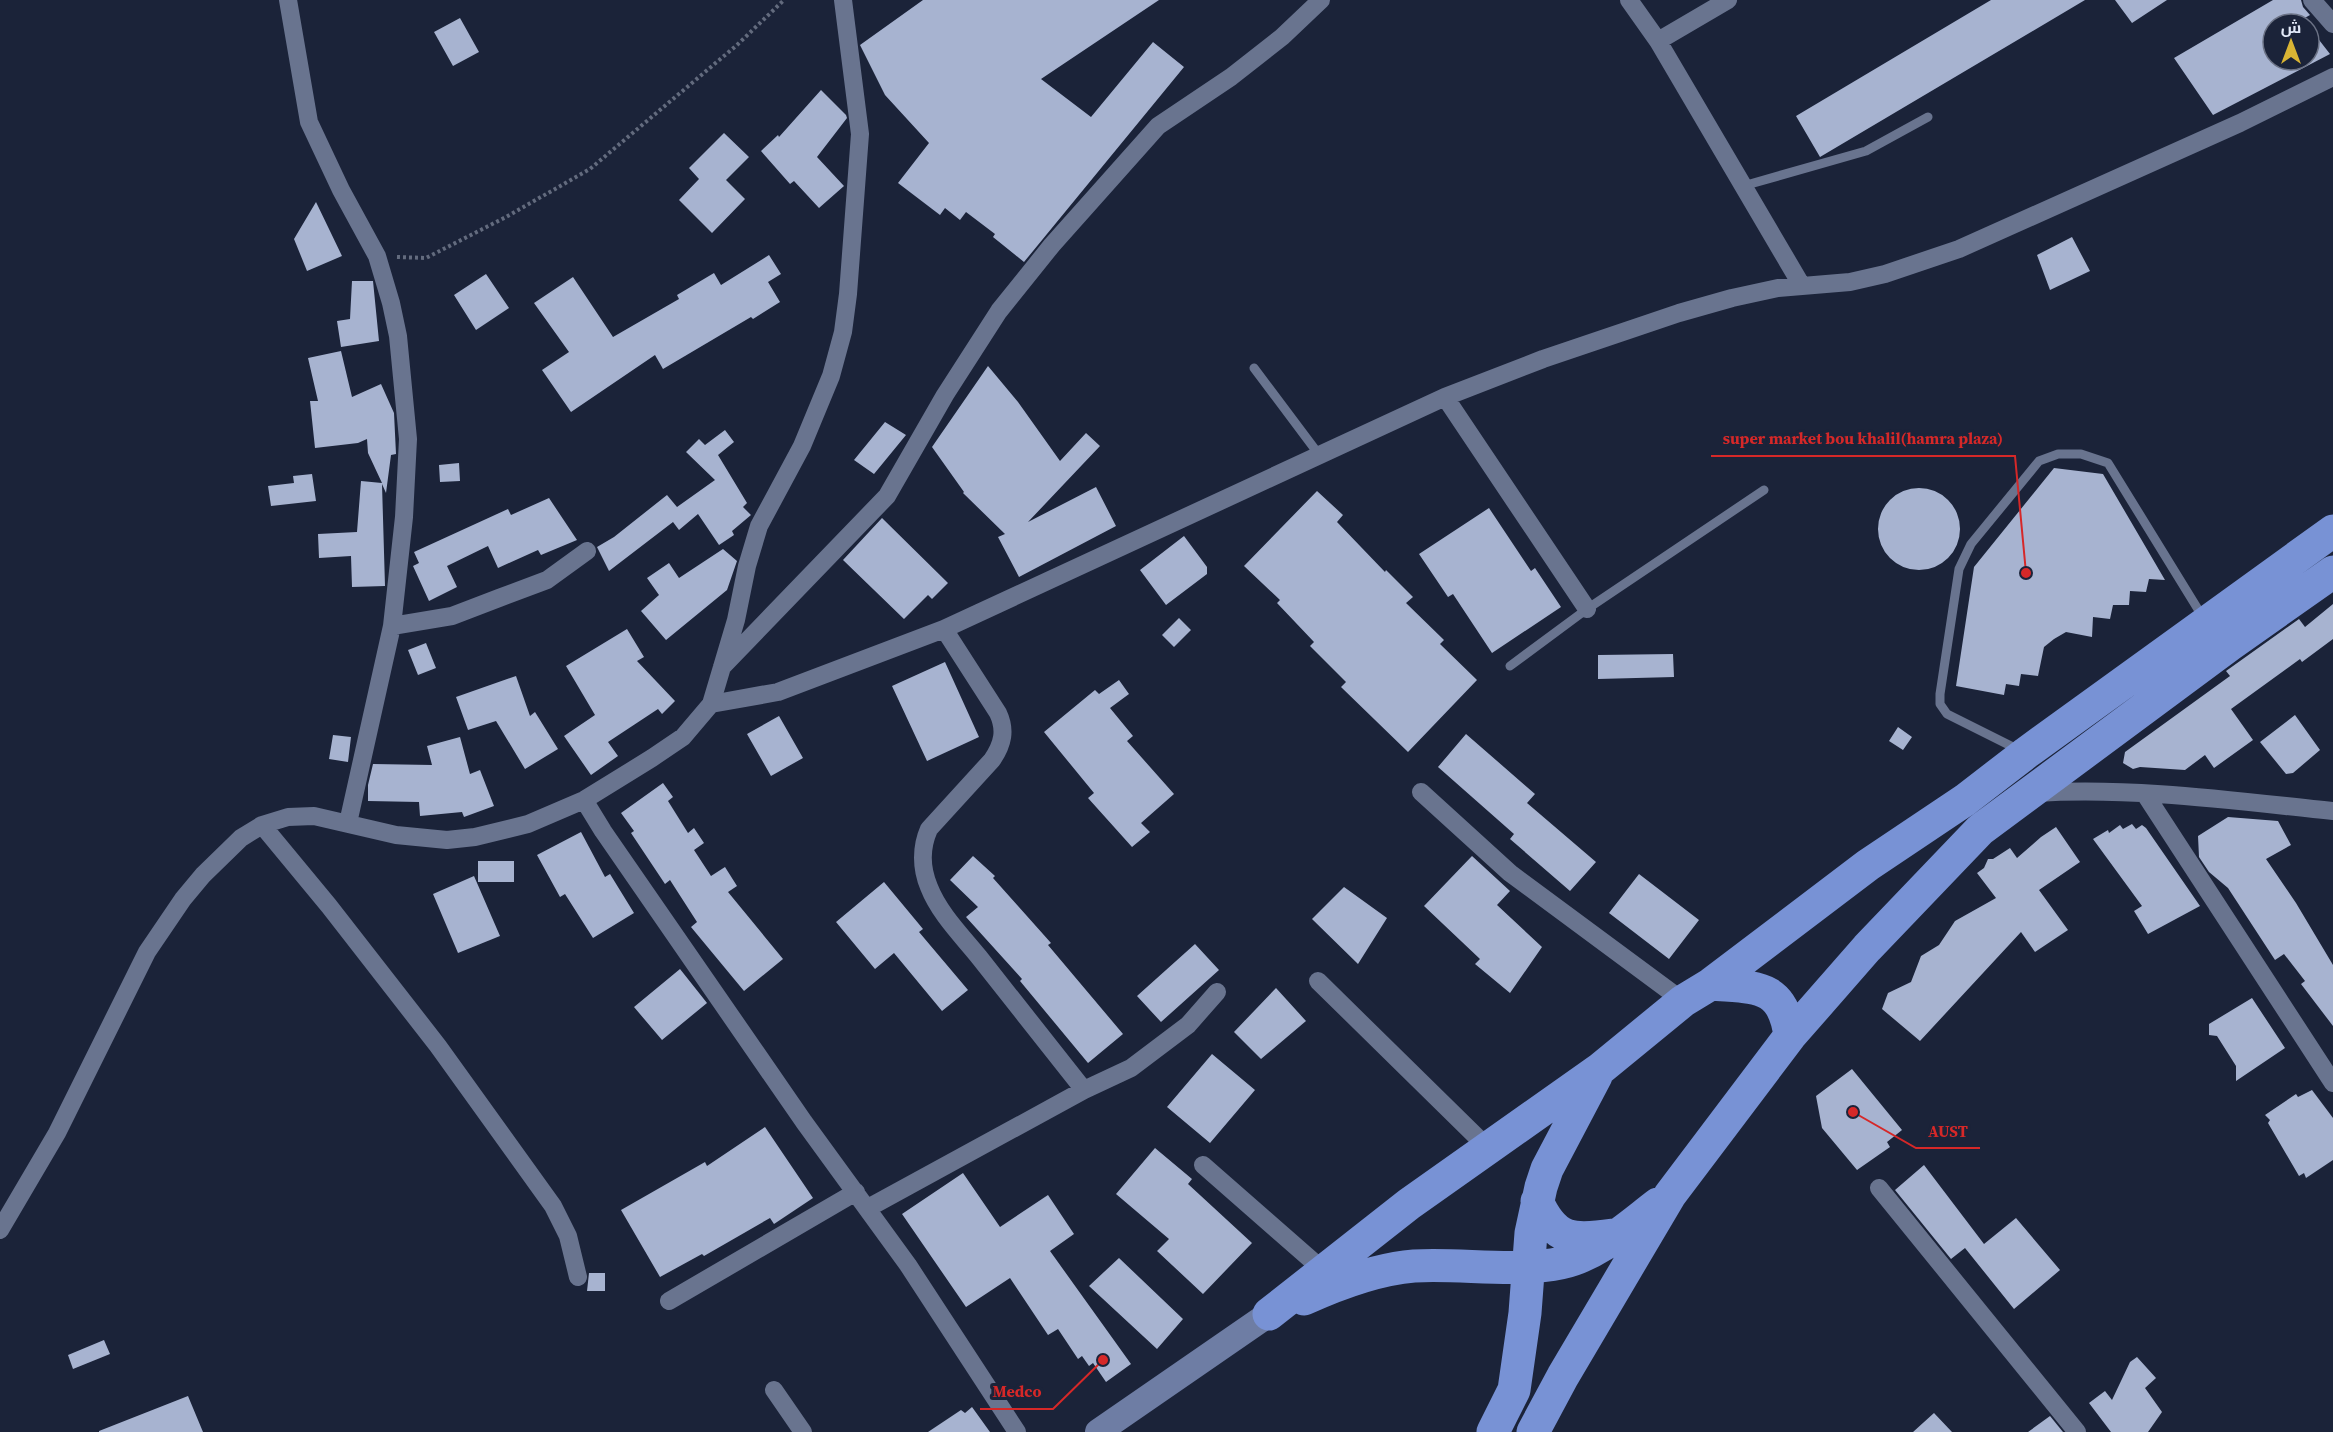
<svg xmlns="http://www.w3.org/2000/svg" width="2333" height="1432" viewBox="0 0 2333 1432" font-family="'Source Serif 4',Cairo,serif">
<style>
.building{fill:#a7b3d0}
.lines{fill:none;stroke-linecap:round;stroke-linejoin:round}
.path{stroke:#636b7e;stroke-width:4;stroke-dasharray:3 3;stroke-linecap:butt}
.lane{stroke:#69748f;stroke-width:9}
.street{stroke:#69748f;stroke-width:18}
.secondary{stroke:#6e7da4;stroke-width:26}
.highway{stroke:#7892d5;stroke-width:33}
.leader{fill:none;stroke:#d62828;stroke-width:2}
.callout-dot{fill:#d62828;stroke:#1b2339;stroke-width:2}
.callout-label{font-size:16px;text-anchor:middle;font-weight:bold;fill:#d62828;stroke:#1b2339;stroke-width:6;stroke-linejoin:round;paint-order:stroke}
</style>
<rect width="100%" height="100%" fill="#1b2339"/>
<path class="building" d="M923,0H1159L1041,79L1091,117L1153,42L1184,67L1024,262L993,237L995,234L966,212L960,220L945,208L940,215L898,183L929,143L885,95L860,45Z
M1991,0H2085L1820,157L1796,116Z
M2115,0H2167L2132,23Z
M2273,0H2301L2303,7L2310,15L2294,24H2273V60H2309V27L2330,54L2213,115L2174,58Z
M460,18L479,52L453,66L434,32Z
M821,90L846,115L847,118L817,157L844,186L819,208L794,181L790,184L761,151L778,135L779,137Z
M724,133L749,157L726,180L745,199L712,233L679,200L699,179L689,168Z
M316,202L342,256L307,271L294,239Z
M2072,237L2090,271L2050,290L2037,255Z
M769,255L781,274L768,282L780,302L753,319L751,317L663,369L655,355L571,412L542,370L569,352L534,303L573,277L613,337L679,299L677,295L714,273L721,285Z
M486,274L509,308L476,330L454,295Z
M352,281H373L379,341L341,347L337,321L350,319Z
M341,351L352,397L381,384L394,413L396,454L391,455L386,493L382,484L385,586L352,587L351,556L319,558L318,534L357,532L361,481L382,483L368,453L367,439L358,443L315,448L310,401H318L308,358Z
M988,366L1018,402L1060,461L1086,433L1100,446L1028,522L1096,487L1116,526L1019,577L998,537L1005,534L963,493L964,492L932,447Z
M885,422L906,435L874,474L854,460Z
M725,430L734,442L718,455L747,503L743,507L751,515L732,531L734,535L719,545L698,514L679,530L673,522L609,571L597,547L614,537L667,495L677,507L715,480L686,452L699,439L705,445Z
M459,463L460,481L440,482L439,465Z
M2054,468L2103,474L2165,580L2149,579L2146,592L2130,591L2129,605H2113L2110,619L2093,617L2092,637L2066,632L2054,639L2044,647L2038,676L2021,674L2019,686L2006,684L2004,695L1956,686L1974,567Z
M312,474L316,501L271,506L268,486L294,483L293,476Z
M1878 529a41 41 0 1 1 82 0a41 41 0 1 1-82 0Z
M1317,491L1343,515L1337,522L1385,572L1386,570L1413,597L1406,603L1444,640L1440,644L1477,680L1408,752L1341,687L1346,682L1310,646L1314,642L1277,603L1280,600L1244,566Z
M549,498L577,540L541,555L538,550L498,568L488,546L447,566L457,587L429,601L413,566L419,563L414,552L508,509L511,515Z
M1489,508L1531,571L1535,568L1561,607L1492,653L1453,594L1448,597L1419,554Z
M882,518L948,583L932,599L928,595L904,619L843,560Z
M1184,536L1207,567V574L1166,605L1140,570Z
M723,549L737,561L727,590L666,640L641,611L659,595L647,578L669,563L679,578Z
M2333,604V639L2302,662L2300,659L2231,709L2253,740L2214,768L2205,755L2185,770L2140,767L2133,769L2123,763L2125,752L2230,676L2226,671L2299,619L2305,627Z
M1179,618L1191,630L1174,647L1162,635Z
M627,629L644,657L637,661L675,701L662,714L658,709L608,742L618,756L591,775L564,736L595,715L566,666Z
M426,643L436,668L418,675L408,650Z
M1673,654L1674,677L1598,679V655Z
M945,662L979,737L927,761L892,686Z
M516,676L530,716L535,712L558,749L525,769L496,721L468,730L456,697Z
M1119,680L1129,694L1110,708L1133,736L1127,741L1174,794L1141,823L1150,832L1132,847L1088,798L1094,793L1044,732L1095,690L1099,694Z
M2295,715L2320,750L2293,773L2286,774L2260,742Z
M779,716L803,758L771,776L747,734Z
M1898,727L1912,737L1903,750L1889,741Z
M1466,734L1535,794L1527,803L1596,862L1570,891L1510,839L1514,834L1438,767Z
M333,735L351,737L348,762L329,759Z
M460,737L470,774L480,770L494,806L464,817L462,812L420,816L419,802L368,801V785L373,764L432,765L427,746Z
M663,783L673,797L668,801L688,833L694,828L704,843L694,850L711,876L725,867L737,886L728,892L783,959L744,991L691,927L697,922L670,880L665,884L631,833L634,831L621,813Z
M2228,817L2278,821L2291,845L2266,859L2296,903L2333,965V1026L2301,984L2305,981L2284,954L2275,960L2228,888L2209,872L2199,857L2198,836Z
M2132,824L2136,829L2142,825L2146,828L2200,906L2148,934L2134,911L2142,906L2093,839L2108,830L2109,833L2120,825L2123,829Z
M2056,827L2080,862L2039,890L2068,930L2035,952L2021,932L1920,1041L1882,1009L1888,993L1911,982L1921,956L1939,945L1955,921L1996,898L1977,873L1984,868L1988,859H1993L2010,848L2017,858L2041,837Z
M581,832L605,877L610,874L634,913L593,938L565,894L560,897L537,855Z
M973,856L995,876L993,878L1051,943L1048,945L1123,1034L1088,1063L1020,981L1022,979L966,917L978,907L950,880Z
M1472,856L1510,891L1497,905L1542,947L1510,993L1475,964L1480,959L1424,906Z
M478,861H514V882H478Z
M1639,874L1699,920L1669,959L1609,913Z
M474,876L500,936L458,953L433,894Z
M884,882L923,929L919,932L968,990L942,1011L894,953L875,969L836,922Z
M1344,887L1387,918L1358,964L1312,919Z
M1195,944L1219,970L1161,1022L1137,996Z
M680,969L707,1003L662,1040L634,1007Z
M1276,988L1306,1021L1261,1059L1234,1032Z
M2252,998L2285,1048L2236,1081V1066L2217,1036L2209,1035V1024Z
M1212,1054L1255,1090L1210,1143L1167,1107Z
M1852,1069L1902,1130L1887,1142L1890,1147L1857,1170L1822,1128L1816,1096Z
M2312,1090L2333,1118V1160L2306,1178L2304,1173L2299,1176L2268,1123L2270,1120L2265,1115L2296,1094L2298,1097Z
M765,1127L813,1198L774,1224L770,1218L704,1256L702,1254L660,1277L621,1210L705,1162L707,1166Z
M1155,1148L1192,1179L1188,1184L1252,1243L1203,1294L1157,1251L1169,1239L1116,1194Z
M1924,1165L1984,1244L2016,1218L2060,1270L2014,1309L1965,1248L1951,1259L1895,1190Z
M963,1173L1000,1227L1048,1195L1074,1234L1050,1251L1131,1364L1106,1382L1093,1363L1089,1366L1082,1356L1078,1359L1058,1329L1048,1335L1010,1278L966,1307L902,1214Z
M1119,1258L1183,1319L1157,1349L1089,1286Z
M589,1273H605V1291H587Z
M104,1340L110,1354L73,1369L68,1355Z
M2137,1357L2156,1378L2145,1388L2162,1412L2148,1432H2111L2089,1403L2105,1391L2112,1400L2130,1362Z
M188,1396L203,1432H99V1431Z
M972,1407L990,1432H928L961,1410L965,1413Z
M1934,1413L1952,1432H1913Z
M2050,1416L2063,1432H2028Z"/>
<g class="lines">
<path class="path" d="M397,257L426,258L506,217L590,169L737,45L784,0"/>
<path class="lane" d="M1743,186L1866,151L1928,117
M1254,368L1320,456
M1510,666L1587,609L1764,490
M2019,750L1947,714L1940,704V694L1959,569L1971,544L2039,461L2058,454H2081L2108,463L2204,619"/>
<path class="street" d="M288,0L309,122L341,190L377,256L391,303L398,336L408,439L404,517L392,626L348,823
M1629,0L1658,41L1802,286
M2312,0L2333,24
M1658,41L1728,0
M1445,397L1587,609
M392,626L452,616L499,598L547,580L587,551
M944,629L998,713C1006,730 1003,744 992,760L929,829C921,847 921,868 929,887C939,913 962,936 979,957C1014,1002 1049,1046 1084,1090
M722,667L887,496L945,395L999,311L1052,245L1158,126L1231,77L1282,37L1321,0
M711,704L736,620L747,566L759,526L802,446L831,376L843,332L848,294L860,134L843,0
M1421,792L1510,873L1683,1001
M2036,793C2135,787 2235,801 2333,811
M2145,794L2333,1083
M584,800L603,831L804,1122L908,1265L1017,1432
M262,825L329,906L438,1046L553,1206L568,1236L578,1277
M1318,981L1488,1148
M1203,1165L1324,1271
M1879,1188L2077,1432
M868,1208L1084,1090L1131,1068L1188,1025L1217,992
M0,1230L57,1133L147,952L183,899L203,875L241,838L262,825L288,817L314,816L396,835L447,840L475,837L528,824L584,800L652,758L683,737L711,704L778,692L944,629L1445,397L1543,359L1679,313L1732,298L1778,288L1850,282L1885,274L1959,249L2240,123L2333,77
M669,1301L856,1192
M774,1390L803,1432"/>
<path class="secondary" d="M1098,1432L1269,1314"/>
<path class="highway" d="M1711,984C1755,988 1783,983 1790,1036
M1537,1201C1555,1241 1573,1241 1613,1235
M1304,1299C1337,1284 1377,1269 1414,1266C1461,1263 1515,1273 1561,1263C1598,1255 1629,1226 1658,1204
M1269,1314L1409,1204L1600,1069L1683,1001L1711,984L1868,865L1965,800L2026,753L2333,531
M1493,1432L1514,1390L1525,1313L1531,1233L1541,1187L1547,1169L1596,1076
M1533,1432L1563,1376L1670,1195L1790,1036L1867,948L1980,830L2231,644L2333,572"/>
</g>
<path class="leader" d="M2026 573L2015 456H1711M1853 1112L1916 1148H1980M1103 1360L1053 1409H980"/>
<g class="callout-dot">
<circle cx="2026" cy="573" r="6"/>
<circle cx="1853" cy="1112" r="6"/>
<circle cx="1103" cy="1360" r="6"/>
</g>
<g class="callout-label">
<text x="1863" y="444">super market bou khalil(hamra plaza)</text>
<text x="1948" y="1137">AUST</text>
<text x="1017" y="1397">Medco</text>
</g>
<g transform="translate(2291 42)"><circle r="28" fill="#1b2339" stroke="#6b7285" stroke-width="1.5"/>
<path d="M0-4.5L10 22L0 15L-10 22Z" fill="#d9b434"/>
<text y="-9" font-size="16" font-weight="bold" text-anchor="middle" fill="#e2e9f8">ش</text>
</g>
</svg>
